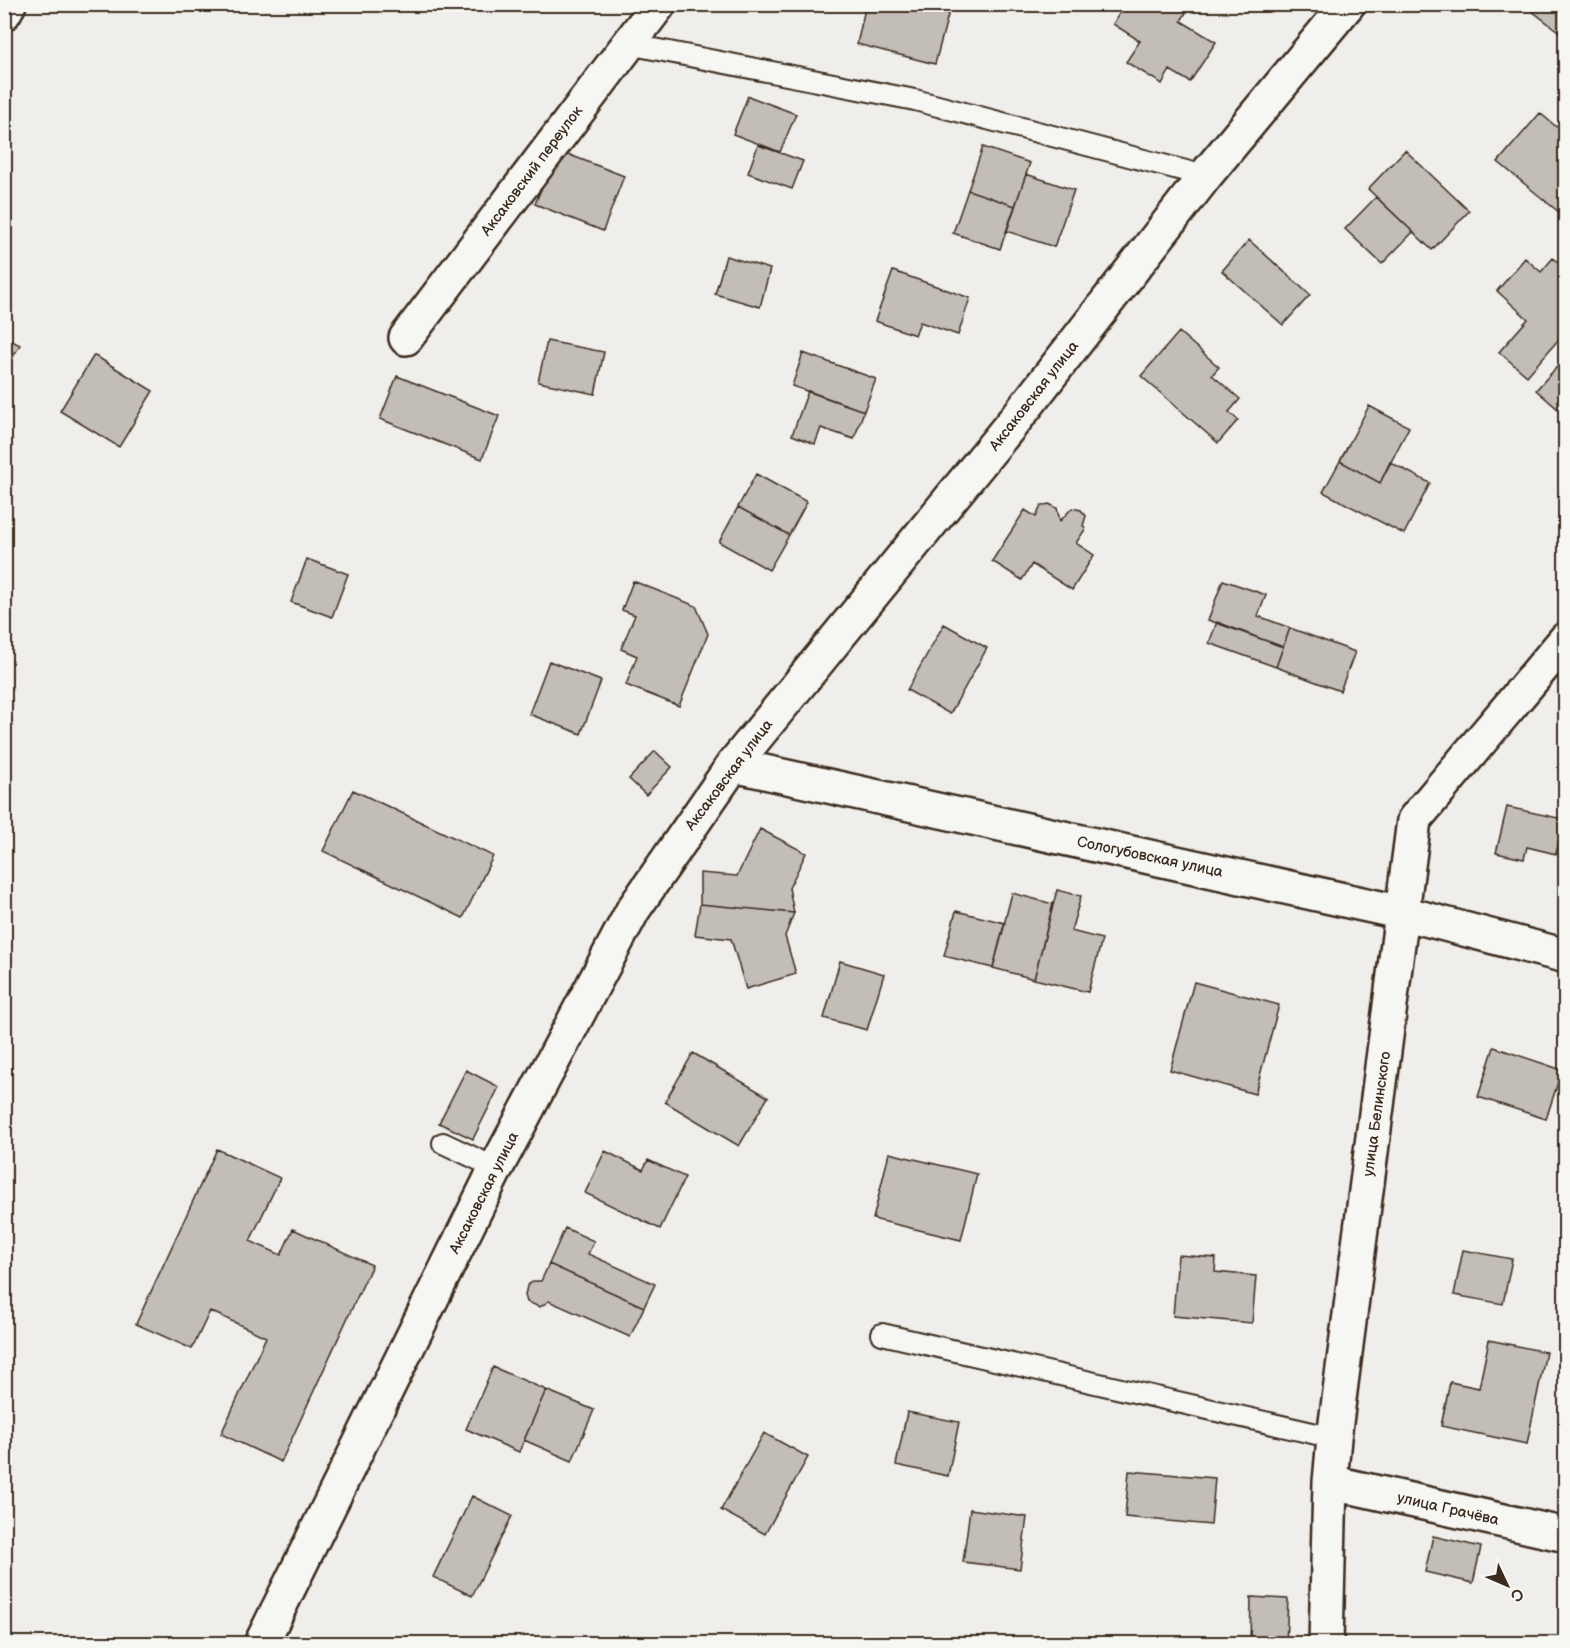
<svg xmlns="http://www.w3.org/2000/svg" width="1570" height="1648" viewBox="0 0 1570 1648" font-family="'Balsamiq Sans',sans-serif">
<style>
.building{fill:#c2bdb7;stroke:#3b2a1e;stroke-width:1.5}
.lines{fill:none;stroke-linecap:round;stroke-linejoin:round}
.lane-casing{stroke:#3b2a1e;stroke-width:24}
.street-casing{stroke:#3b2a1e;stroke-width:38}
.lane{stroke:#f6f6f2;stroke-width:20}
.street{stroke:#f6f6f2;stroke-width:33}
.labels{text-anchor:middle;dominant-baseline:central;stroke-width:6;stroke-linejoin:round;paint-order:stroke}
.street-label{font-size:15px;fill:#3b2a1e;stroke:#f6f6f2}
</style>
<rect width="100%" height="100%" fill="#efeeea"/>
<filter id="ink" filterUnits="userSpaceOnUse"><feTurbulence type="fractalNoise" baseFrequency=".0167" numOctaves="2"/><feDisplacementMap in="SourceGraphic" scale="12" xChannelSelector="R" yChannelSelector="G"/><feConvolveMatrix kernelMatrix="1 2 1 2 8 2 1 2 1" color-interpolation-filters="sRGB"/></filter>
<g filter="url(#ink)">
<path class="building" d="M866,4H951L935,64L857,44Z
M1125,4H1191L1181,21L1216,42L1190,82L1170,70L1162,84L1126,62L1140,41L1113,24Z
M1537,4H1566V37L1532,11Z
M748,96L796,114L780,152L733,134Z
M1540,113L1566,135V218L1498,162Z
M758,145L803,161L792,189L748,173Z
M983,147L1030,163L1015,206L968,190Z
M557,150L624,176L603,231L535,204Z
M1405,150L1469,211L1432,250L1368,189Z
M1026,174L1074,190L1054,247L1007,231Z
M968,190L1015,206L1000,249L953,233Z
M1376,197L1413,232L1382,264L1345,229Z
M1249,240L1310,295L1283,325L1222,271Z
M726,256L770,269L760,307L715,294Z
M1525,258L1541,272L1553,258L1566,269V331L1527,376L1499,352L1528,319L1497,291Z
M893,271L970,298L958,335L920,322L915,335L875,321Z
M1179,332L1219,367L1212,375L1240,399L1229,412L1238,420L1218,443L1141,376Z
M4,337L20,345L4,372Z
M547,341L604,352L595,394L538,382Z
M803,353L876,379L864,411L792,386Z
M94,355L153,391L119,447L60,411Z
M1566,357V416L1536,390Z
M397,376L499,416L482,459L380,419Z
M808,391L864,411L854,439L821,428L815,444L792,435Z
M1369,406L1409,427L1380,483L1340,461Z
M1340,461L1380,483L1390,462L1430,483L1404,534L1323,492Z
M756,474L807,502L789,535L738,507Z
M1049,504L1057,508L1060,521L1072,508L1081,510L1086,516L1083,526L1086,528L1076,543L1094,555L1072,590L1032,564L1022,580L992,561L1025,510L1036,517L1041,506Z
M738,507L789,535L769,570L719,542Z
M307,559L348,574L332,617L291,602Z
M1223,580L1266,595L1258,616L1290,628L1283,647L1208,620Z
M633,581L696,606L708,634L679,706L626,685L637,656L621,649L635,615L622,610Z
M1217,622L1283,647L1276,667L1209,643Z
M944,624L987,648L950,714L907,690Z
M1290,628L1355,652L1340,691L1276,667Z
M549,661L601,681L581,734L529,714Z
M655,751L672,767L646,795L629,779Z
M353,790L493,856L463,918L323,851Z
M1507,807L1563,819L1556,854L1527,847L1524,859L1496,853Z
M1563,819L1566,820V856L1556,854Z
M760,829L806,853L789,888L794,913L700,904V873L737,876Z
M1057,890L1081,896L1071,931L1102,939L1088,992L1034,979Z
M1012,893L1053,904L1034,979L993,968Z
M700,904L794,913L785,936L796,974L746,989L731,939L695,935Z
M956,911L1005,923L993,968L944,956Z
M840,961L884,974L867,1030L824,1018Z
M1194,982L1279,1005L1255,1094L1170,1070Z
M1494,1047L1562,1070L1546,1119L1478,1097Z
M693,1053L768,1097L739,1146L665,1102Z
M466,1070L499,1087L473,1139L439,1123Z
M217,1149L280,1178L250,1241L281,1255L293,1229L372,1265L281,1462L221,1434L266,1337L210,1311L192,1349L136,1324Z
M605,1151L643,1170L648,1160L685,1177L660,1229L585,1193Z
M889,1153L977,1174L961,1240L873,1219Z
M565,1228L594,1241L588,1254L655,1284L644,1307L549,1264Z
M1463,1250L1512,1259L1503,1304L1454,1295Z
M1178,1255L1216,1258L1215,1272L1256,1276L1252,1323L1173,1316Z
M549,1264L644,1307L630,1337L549,1301L540,1307L527,1302L525,1295L527,1286L533,1281H541Z
M1489,1340L1546,1352L1527,1444L1441,1426L1450,1382L1479,1388Z
M493,1367L546,1390L519,1452L466,1429Z
M546,1390L594,1410L572,1461L524,1440Z
M907,1412L959,1422L948,1476L896,1465Z
M764,1433L808,1457L765,1534L721,1510Z
M1129,1471L1215,1478L1211,1525L1125,1517Z
M472,1496L512,1516L472,1596L433,1577Z
M970,1509L1027,1517L1020,1569L963,1562Z
M1433,1536L1481,1547L1473,1583L1425,1572Z
M1251,1597L1288,1599L1286,1644H1250Z"/>
<g class="lines">
<g class="lane-casing">
<path id="lane" d="M628,44L915,100L1205,176
M443,1143L496,1168
M882,1334L1334,1438"/>
</g>
<g class="street-casing">
<path id="street" d="M4,13L9,4
M406,338L659,4
M733,765L1403,913L1566,956
M1330,1482L1566,1535
M261,1644L496,1168L633,910L733,765L1023,410L1205,176L1348,4
M1326,1644L1330,1482L1334,1438L1414,820L1566,639"/>
</g>
<use href="#lane" class="lane"/>
<use href="#street" class="street"/>
</g>
</g>
<g class="labels">
<g class="street-label">
<text transform="translate(532 171) rotate(-53)">Аксаковский переулок</text>
<text transform="translate(1034 396) rotate(-52)">Аксаковская улица</text>
<text transform="translate(729 775) rotate(-53)">Аксаковская улица</text>
<text transform="translate(1150 857) rotate(12)">Сологубовская улица</text>
<text transform="translate(1377 1114) rotate(-82)">улица Белинского</text>
<text transform="translate(484 1193) rotate(-63)">Аксаковская улица</text>
<text transform="translate(1448 1509) rotate(13)">улица Грачёва</text>
</g>
</g>
<rect width="1570" height="1648" fill="none" stroke="#f6f6f2" stroke-width="24"/>
<rect x="12" y="12" width="1546" height="1624" fill="none" stroke="#3b2a1e" stroke-width="2" filter="url(#ink)"/>
<g transform="translate(1507 1585) rotate(134)" stroke="#f6f6f2" stroke-width="4.5" paint-order="stroke">
<path d="M0-4.5L10 22L0 15L-10 22Z" fill="#3b2a1e"/>
<text y="-9" font-size="16" font-weight="bold" text-anchor="middle" fill="#3b2a1e">С</text>
</g>
</svg>
